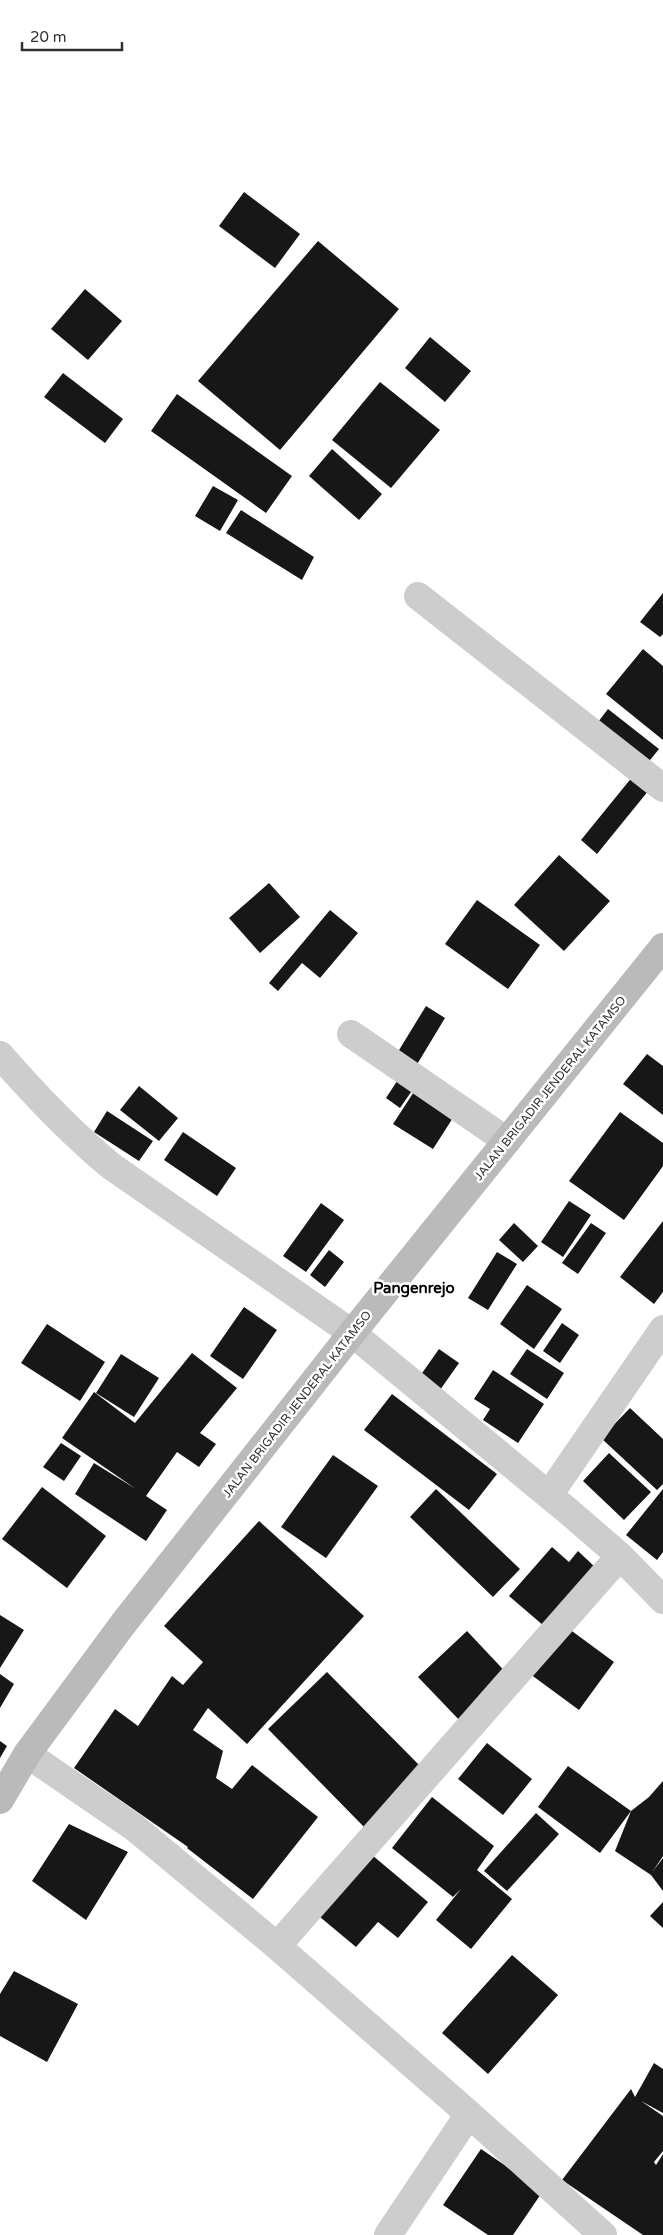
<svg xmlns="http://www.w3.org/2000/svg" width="663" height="2235" viewBox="0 0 663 2235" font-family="'Varela Round',sans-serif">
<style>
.building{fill:#171717}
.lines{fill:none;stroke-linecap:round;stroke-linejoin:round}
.minor{stroke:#cdcdcd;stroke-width:28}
.secondary{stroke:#bababa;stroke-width:28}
.labels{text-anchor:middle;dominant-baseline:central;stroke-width:5;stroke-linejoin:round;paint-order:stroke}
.street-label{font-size:12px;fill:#303030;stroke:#fff}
.quarter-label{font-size:15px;font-weight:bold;fill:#000;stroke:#fff}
</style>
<rect width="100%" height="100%" fill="#fff"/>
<path class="building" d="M244,192L300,234L275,268L219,226Z
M318,241L399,309L280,450L198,381Z
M85,289L122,321L88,360L51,329Z
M430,337L471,371L445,402L405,368Z
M63,373L123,419L105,443L44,397Z
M380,382L440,430L391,488L332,440Z
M177,394L292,476L266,513L151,431Z
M332,449L382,494L359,520L309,476Z
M213,486L238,500L220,531L195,516Z
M241,510L314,557L302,580L226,533Z
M663,593V634L660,637L640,622Z
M643,649L663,666V740L606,694Z
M608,709L659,749L646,765L595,726Z
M633,776L649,790L597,854L581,840Z
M559,855L610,901L564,951L514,905Z
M269,883L300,917L260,953L229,918Z
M477,900L540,945L508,989L445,944Z
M330,910L358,933L320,978L302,963L278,991L269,983Z
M426,1006L445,1018L416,1066L396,1055Z
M647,1054L663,1066V1115L623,1084Z
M403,1072L418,1082L400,1108L386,1098Z
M419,1084L458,1110L433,1149L393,1124Z
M139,1086L178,1118L159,1141L120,1110Z
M107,1111L153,1141L139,1161L94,1132Z
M620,1112L663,1143V1166L624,1220L569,1181Z
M183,1132L236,1168L217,1196L164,1160Z
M569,1201L591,1215L563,1257L541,1242Z
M321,1203L344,1220L306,1272L283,1256Z
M663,1221V1292L654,1304L620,1277Z
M514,1223L538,1246L523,1262L499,1240Z
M591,1223L606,1233L578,1274L562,1263Z
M329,1250L344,1262L325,1287L310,1275Z
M497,1252L517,1264L488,1310L468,1298Z
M527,1285L562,1309L534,1349L500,1324Z
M244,1307L277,1330L243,1379L210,1356Z
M562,1323L579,1335L560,1363L543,1351Z
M47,1324L105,1362L80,1401L21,1363Z
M439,1349L459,1363L440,1390L420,1376Z
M527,1349L564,1373L547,1399L510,1374Z
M192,1353L237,1388L200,1433L216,1444L199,1467L177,1452L146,1496L167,1510L146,1541L75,1494L94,1463L136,1489L62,1438L94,1392L135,1423Z
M121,1354L159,1378L134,1417L96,1393Z
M493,1370L544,1404L518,1443L483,1420L490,1409L474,1399Z
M392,1394L497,1474L469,1510L364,1430Z
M630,1408L663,1439V1484L657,1490L601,1438Z
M61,1443L81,1456L64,1481L43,1467Z
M609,1453L651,1492L624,1520L583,1481Z
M333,1455L378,1486L326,1558L281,1527Z
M42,1487L106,1536L67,1588L2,1539Z
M436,1489L520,1569L493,1597L410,1517Z
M663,1489V1552L657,1560L626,1535Z
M259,1521L364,1616L247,1744L208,1708L193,1730L223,1751L216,1778L232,1789L252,1765L318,1817L253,1899L187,1848L188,1847L74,1768L115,1709L138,1726L172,1676L183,1685L203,1662L164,1626Z
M552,1547L569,1562L578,1551L595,1567L544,1626L509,1596Z
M0,1615L24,1630L0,1668Z
M561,1623L614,1662L579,1710L526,1671Z
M467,1631L512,1679L464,1725L418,1677Z
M327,1672L425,1771L366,1829L268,1729Z
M0,1674L14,1684L0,1708Z
M0,1741L7,1746L0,1758Z
M487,1743L532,1779L503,1815L458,1779Z
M568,1766L631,1811L600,1853L538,1807Z
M663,1781V1856L653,1871L663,1858V1891L651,1875L615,1851L631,1811L649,1797Z
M432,1797L494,1846L477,1870L512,1899L471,1949L436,1920L461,1889L453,1897L392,1848Z
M536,1813L559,1834L507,1891L484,1871Z
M69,1824L128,1852L86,1920L32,1881Z
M372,1855L428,1902L398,1938L378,1922L356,1947L320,1917Z
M663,1902V1928L650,1916Z
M512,1955L558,1995L488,2074L442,2033Z
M14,1971L78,2004L47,2062L0,2036V1994Z
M654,2063L663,2069V2113L641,2101L663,2116V2151L654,2162L656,2165L663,2154V2235H643L562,2180L631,2089L635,2097Z
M481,2149L543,2191L513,2235H488L443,2205Z"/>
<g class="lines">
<path class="minor" d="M418,596L663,788
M351,1034L507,1141
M0,1055C35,1095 70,1132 111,1166L352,1333L568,1511L620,1556L663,1600
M549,1495L663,1329
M27,1754L135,1828L277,1946L469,2114L603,2235
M277,1946L620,1556
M388,2235L469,2114"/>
<path class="secondary" d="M0,1800L27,1754L123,1624L352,1333L663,947"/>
</g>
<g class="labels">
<g class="street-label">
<text transform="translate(550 1088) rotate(-51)">JALAN BRIGADIR JENDERAL KATAMSO</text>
<text transform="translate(297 1404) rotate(-52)">JALAN BRIGADIR JENDERAL KATAMSO</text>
</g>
<g class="quarter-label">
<text x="414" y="1288">Pangenrejo</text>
</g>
</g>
<path d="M22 42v8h100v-8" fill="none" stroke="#303030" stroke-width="2.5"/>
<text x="30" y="42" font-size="15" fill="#303030" stroke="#ffffff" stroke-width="4" paint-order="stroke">20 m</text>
</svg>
